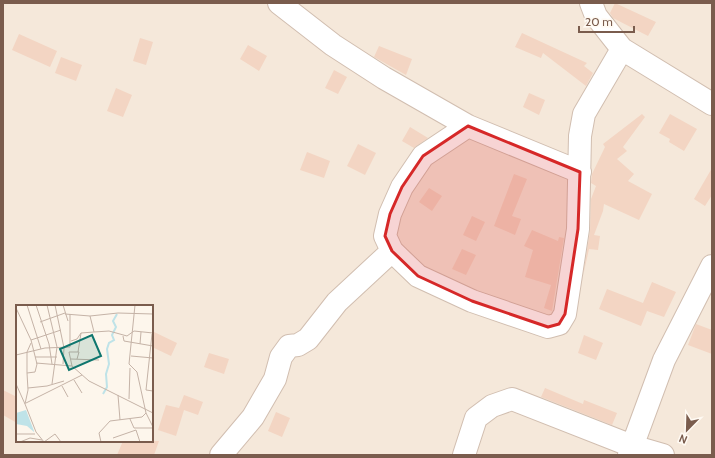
<svg xmlns="http://www.w3.org/2000/svg" width="715" height="458" viewBox="0 0 715 458" font-family="Cabin,sans-serif">
<style>
.residential{fill:#f5e8da;fill-rule:evenodd}
.building{fill:#f3d5c3}
.lines{fill:none;stroke-linecap:round;stroke-linejoin:round}
.minor-casing{stroke:#d1beb0;stroke-width:24}
.minor{stroke:#fff;stroke-width:22}
.marked{fill:#d62828;fill-opacity:0.2;stroke:#d62828;stroke-width:3;stroke-linejoin:round}
.inset-river{fill:none;stroke:#bfe3e8;stroke-width:2}
.inset-road{fill:none;stroke:#c5b3a7;stroke-width:1}
.view{fill:#0f766e;fill-opacity:0.15;stroke:#0f766e;stroke-width:2}
.inset-edge{fill:none;stroke:#7a5c4d;stroke-width:2}
</style>
<rect width="100%" height="100%" fill="#fdf6ec"/>
<path class="residential" d="M3,3H712V455H3ZM17,306H152V441H17Z"/>
<path class="building" d="M615,3L656,22L648,36L613,18L610,13Z
M522,33L587,63L584,66L593,73L586,86L543,53L541,58L515,47Z
M19,34L57,51L50,67L12,50Z
M140,38L153,42L146,65L133,61Z
M248,45L267,56L259,71L240,59Z
M379,46L412,59L406,75L374,57Z
M61,57L82,65L76,81L55,73Z
M334,70L347,77L338,94L325,88Z
M116,88L132,95L123,117L107,111Z
M529,93L545,100L539,115L523,107Z
M642,114L645,117L623,147L627,151L617,159L634,174L628,181L652,194L639,220L604,204L603,211L594,235L600,236L598,250L589,249L583,276L590,231L591,199L596,186L591,183L592,174L605,147L603,144Z
M670,114L697,129L684,151L669,142L670,139L659,133Z
M410,127L428,138L414,148L402,141Z
M358,144L376,153L365,175L347,166Z
M307,152L330,161L324,178L300,170Z
M712,168V195L705,206L694,199Z
M514,174L527,179L512,216L521,219L515,235L494,226Z
M429,188L442,196L432,211L419,202Z
M472,216L485,222L476,241L463,235Z
M532,230L558,241L559,237L564,238L552,311L544,308L551,285L525,277L533,250L524,246Z
M462,249L476,255L466,275L452,269Z
M652,282L676,292L664,317L647,311L641,326L599,309L607,289L643,303Z
M696,324L712,330V354L688,345Z
M152,331L177,343L171,356L152,347Z
M584,335L603,343L596,360L578,353Z
M209,353L229,359L224,374L204,367Z
M545,388L583,404L584,400L617,413L612,425L541,397Z
M3,390L17,397V423L3,415Z
M184,395L203,402L198,415L184,410L176,436L158,430L166,405L179,408Z
M276,412L290,418L282,437L268,431Z
M123,441H159L154,455H117Z"/>
<g class="lines">
<g class="minor-casing">
<path id="minor" d="M279,3L333,45L384,78L468,126L580,172
M591,3L596,16L622,49L712,104
M468,126L423,156L402,187L390,214L385,236L392,251L418,276L472,301L548,327L559,324L565,314L578,229L580,136L584,114L622,49
M221,455L253,417L275,379L281,357L289,346L298,345L308,339L337,302L392,251
M464,455L476,418L492,406L512,399L632,446L663,455
M629,455L664,360L712,266"/>
</g>
<use href="#minor" class="minor"/>
</g>
<path class="marked" d="M468,126L580,172L578,229L565,314L559,324L548,327L472,301L418,276L392,251L385,236L390,214L402,187L423,156Z"/>
<g transform="translate(16 305)">
<rect width="137" height="137" fill="#fdf6ec"/>
<path d="M10,105L18,126V127L11,121L0,119V108Z" fill="#bfe3e8"/>
<path class="inset-river" d="M87,89L91,82L90,69L93,59L91,44L93,38L98,35L96,30L100,22L97,16L101,9"/>
<path class="inset-road" d="M11,0L25,44M20,0L33,39L36,59M31,0L41,42L36,79M39,0L48,43L47,59M47,0L52,16M119,0L113,59L121,67L130,108L137,122M0,3L15,35L21,59L19,67L11,68L12,85L9,99L20,127L28,137M49,9L74,11L78,27L93,26L111,31L118,26L137,28M74,11L102,8L137,9M24,17L49,8M136,29L130,85L137,86M107,31L108,36L137,41M15,35L45,25M55,36L61,34L65,28L78,27M124,39L125,27M62,47L65,28M0,50L29,43L54,42V9M115,51L137,53M19,52H41M55,54L83,55M20,58L56,61L73,76L137,108M56,61L53,47H63L61,54M11,68V47L15,38M58,75L66,88M0,79L9,99M46,81L52,92M12,83L31,81L48,76M102,90L104,115M113,94L114,63M10,98L66,70M114,114L118,123H137M120,125L124,137M0,129H19M97,133L120,125M4,137L14,133L26,135M28,137L39,129L45,137M85,137L83,128L94,116L126,112L130,108"/>
<path class="view" d="M76,30L85,51L53,65L44,44Z"/>
<rect width="137" height="137" class="inset-edge"/>
</g>
<rect width="715" height="458" fill="none" stroke="#7a5c4d" stroke-width="8"/>
<g transform="translate(687 430) rotate(203)" stroke="#fffaf3" stroke-width="3" paint-order="stroke">
<path d="M0-3L7 15L0 10L-7 15Z" fill="#7a5c4d"/>
<text y="-6" font-size="11" font-weight="bold" text-anchor="middle" fill="#7a5c4d">N</text>
</g>
<path d="M579 26v6h55v-6" fill="none" stroke="#7a5c4d" stroke-width="2"/>
<text x="585" y="26" font-size="12" fill="#7a5c4d" stroke="#fffaf3" stroke-width="3" paint-order="stroke">20 m</text>
</svg>
